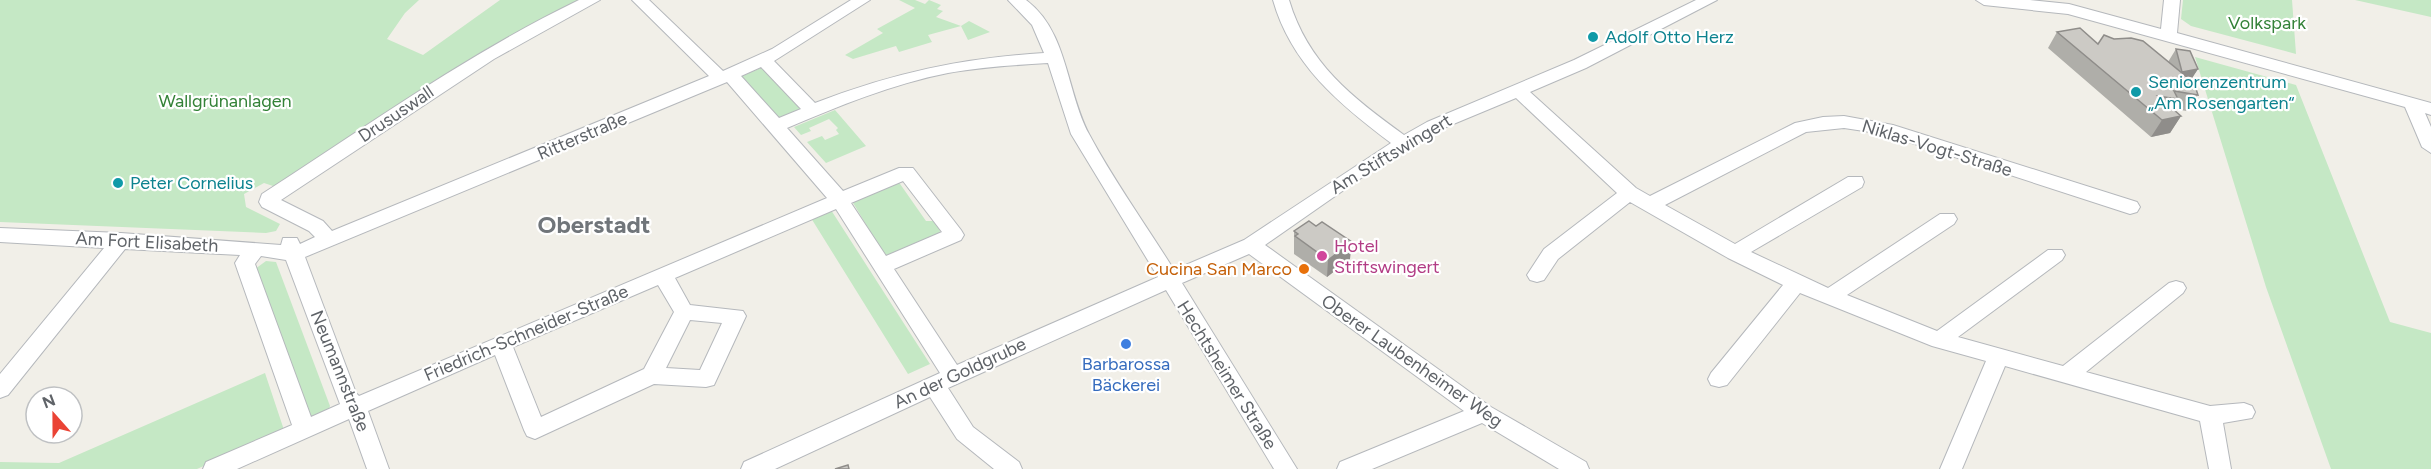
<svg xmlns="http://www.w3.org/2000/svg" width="2431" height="469" viewBox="0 0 2431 469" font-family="Figtree,sans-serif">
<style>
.green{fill:#c5e8c5}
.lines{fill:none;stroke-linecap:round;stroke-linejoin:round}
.minor-casing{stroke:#b5b8bc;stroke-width:2}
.minor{fill:#fff;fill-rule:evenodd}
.wall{fill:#afaea9}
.shaded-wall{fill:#8f8d8a}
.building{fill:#cccac5;stroke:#8f8d8a;stroke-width:1.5}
.culture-dot{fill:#0f9aa8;stroke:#fff;stroke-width:2}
.hotel-dot{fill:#d1479c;stroke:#fff;stroke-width:2}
.food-dot{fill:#e8710a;stroke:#fff;stroke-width:2}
.shop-dot{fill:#3f7fe0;stroke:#fff;stroke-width:2}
.labels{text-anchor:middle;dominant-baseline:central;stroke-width:4.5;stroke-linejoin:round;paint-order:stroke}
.park-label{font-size:18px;fill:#348238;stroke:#fff}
.culture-label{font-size:18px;fill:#0d838f;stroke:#fff;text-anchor:start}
.street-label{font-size:18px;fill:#5f6368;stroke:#fff}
.hotel-label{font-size:18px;fill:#b23c85;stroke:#fff;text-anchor:start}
.food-label{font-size:18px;fill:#c56008;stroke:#fff;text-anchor:end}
.shop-label{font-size:18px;fill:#366cbe;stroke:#fff}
.district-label{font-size:24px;font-weight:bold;fill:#70757a;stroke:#fff}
</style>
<rect width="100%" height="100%" fill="#f1efe8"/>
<path class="green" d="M0,0H419L405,13L387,39L423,55L500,0H582L480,53L276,187L264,183L244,194L246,207L280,224L276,231L266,233L0,222Z
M899,0H915L925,4L929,0L941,5L937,9L943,11L936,17L961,26L969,21L990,32L968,40L961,26L928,35L932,42L899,52L896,46L853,59L845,55L883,33L877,29L915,8Z
M2183,0H2292L2296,54L2191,26L2181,19Z
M2355,0H2431V17Z
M2195,57L2296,85L2390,322L2431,333V469H2331L2266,287Z
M763,67L802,109L779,120L740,77Z
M835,110L866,146L826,163L807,142L822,136L825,140L839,134L836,130L838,128L829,119L809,128L811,131L801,135L794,127Z
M898,181L926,221H937L940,231L939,234L900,254L884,255L852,201Z
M831,210L930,364L908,374L811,218Z
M266,261L276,262L330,406L328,411L310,419L255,269Z
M265,373L284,430L197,469H0V462L59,463Z"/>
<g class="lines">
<g class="minor-casing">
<path id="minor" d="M579,0H600L494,59L281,200L323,221L332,231L709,76L632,0H649L723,71L772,49L851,0H870L774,61L815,103C892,73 962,58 1044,53L1032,25L1008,0H1026C1068,31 1066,91 1089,134C1114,181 1146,225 1174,270L1244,240L1391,143C1339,104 1291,64 1273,0H1289C1308,64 1352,97 1404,135L1427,122L1574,60L1696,0H1717L1586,68L1530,92L1636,188L1650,196L1795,123L1823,117L1844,116L1893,125L2137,202L2140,207L2137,212L2130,214L1884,134L1844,128L1806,132L1665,205L1735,244L1848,177H1862L1864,182L1862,187L1751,252L1828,288L1940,214H1954L1957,219L1954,224L1847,295L1937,331L2048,250H2062L2065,255L2062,260L1958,337L2063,366L2169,283L2176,281L2183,283L2186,288L2183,293L2086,372L2210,406L2244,403L2252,406L2255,412L2252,418L2223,423L2231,469H2209L2200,421L2005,366L1962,469H1940L1986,361L1932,346L1800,293L1727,385L1719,387L1711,385L1708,379L1711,373L1783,285L1728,258L1630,202L1558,259L1544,280L1537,282L1530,280L1527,275L1544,249L1617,193L1516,98L1439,130L1374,169L1265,245L1491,407L1586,462L1589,469H1559L1482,423L1372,469H1337L1340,462L1464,411L1249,254L1182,283L1297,469H1274L1166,290L948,388L973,427L1019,462L1022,469H994L957,439L930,397L775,469H741L744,462L940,373L836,209L675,278L690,305L743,311L746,316L714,385L706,387L654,384L535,439L527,436L524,430L495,355L368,411L389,469H367L349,419L237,469H203L206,462L292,425L235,263L240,255L125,249L8,395L0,398V374L104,248L0,242V228L121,233L281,245L283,238H297L300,244L315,237L309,231L262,207L259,202L262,194C366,127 467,54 579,0ZM1048,63L1071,134L1158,277L957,365L894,269L961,240L964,235L961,230L913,168H899L843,191L787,128C839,106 892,84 948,73C981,67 1014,65 1048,63ZM761,67L801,109L779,118L741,76ZM727,82L827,198L359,396L356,393L305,257ZM903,181L942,232L886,256L851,203ZM261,256L286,260L340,404L311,417L255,264ZM658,285L674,312L644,369L541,417L513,347ZM690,320L722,323L700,370L666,368Z
M1976,0H2030L2069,4L2161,29L2164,0H2180L2177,33L2431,103V115L2425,113L2431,127V153L2422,147L2405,107L2068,14L1984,5Z"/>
</g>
<use href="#minor" class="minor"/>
</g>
<path class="wall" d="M2057,32L2098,44L2114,39L2168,62L2176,49L2198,69L2190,80L2198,95L2187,111L2173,109L2181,116L2170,133L2151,137L2048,48Z
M1294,231L1350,259L1327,277L1294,254Z"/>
<path class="shaded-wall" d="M2198,69L2187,86L2171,88L2182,72Z
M2181,116L2170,133L2151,137L2162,120Z
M1352,242L1350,259L1327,277L1328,260Z"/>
<path class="building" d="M2080,28L2098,44L2104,35L2114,39L2131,38L2143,41L2194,83L2198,95L2174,91L2178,99L2158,96L2181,116L2162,120L2057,32Z
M2176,49L2190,51L2198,69L2182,72Z
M1309,221L1316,226L1322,222L1352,242L1328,260L1295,236L1298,234L1294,231Z
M848,465L849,469H835Z"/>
<g class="culture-dot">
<circle cx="1593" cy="37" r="6"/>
<circle cx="2136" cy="92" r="6"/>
<circle cx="118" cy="183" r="6"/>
</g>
<circle class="hotel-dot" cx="1322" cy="256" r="6"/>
<circle class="food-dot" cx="1304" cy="269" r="6"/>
<circle class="shop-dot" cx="1126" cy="344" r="6"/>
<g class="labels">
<g class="park-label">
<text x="2267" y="23">Volkspark</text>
<text x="225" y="101">Wallgrünanlagen</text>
</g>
<g class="culture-label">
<text x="1605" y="37">Adolf Otto Herz</text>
<text x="2148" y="82">Seniorenzentrum<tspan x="2148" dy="21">„Am Rosengarten“</tspan></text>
<text x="130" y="183">Peter Cornelius</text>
</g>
<g class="street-label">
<text transform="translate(396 114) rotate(-34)">Drususwall</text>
<text transform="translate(582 136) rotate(-23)">Ritterstraße</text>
<text transform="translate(1937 148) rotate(17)">Niklas-Vogt-Straße</text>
<text transform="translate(1391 154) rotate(-31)">Am Stiftswingert</text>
<text transform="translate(147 242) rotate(3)">Am Fort Elisabeth</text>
<text transform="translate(526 333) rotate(-23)">Friedrich-Schneider-Straße</text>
<text transform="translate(1412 361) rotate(35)">Oberer Laubenheimer Weg</text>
<text transform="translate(340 371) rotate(68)">Neumannstraße</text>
<text transform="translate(960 373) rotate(-25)">An der Goldgrube</text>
<text transform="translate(1227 375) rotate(58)">Hechtsheimer Straße</text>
</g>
<g class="hotel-label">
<text x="1334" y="246">Hotel<tspan x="1334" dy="21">Stiftswingert</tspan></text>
</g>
<g class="food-label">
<text x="1292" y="269">Cucina San Marco</text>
</g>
<g class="shop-label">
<text x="1126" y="364">Barbarossa<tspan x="1126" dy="21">Bäckerei</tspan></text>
</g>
<g class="district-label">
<text x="594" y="224">Oberstadt</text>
</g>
</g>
<g transform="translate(54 415) rotate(339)"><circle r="28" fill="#ffffff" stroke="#bfc1c3" stroke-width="1.5"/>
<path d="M0-4.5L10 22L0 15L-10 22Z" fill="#ea4335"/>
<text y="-9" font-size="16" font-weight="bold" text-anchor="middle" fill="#5f6368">N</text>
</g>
</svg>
